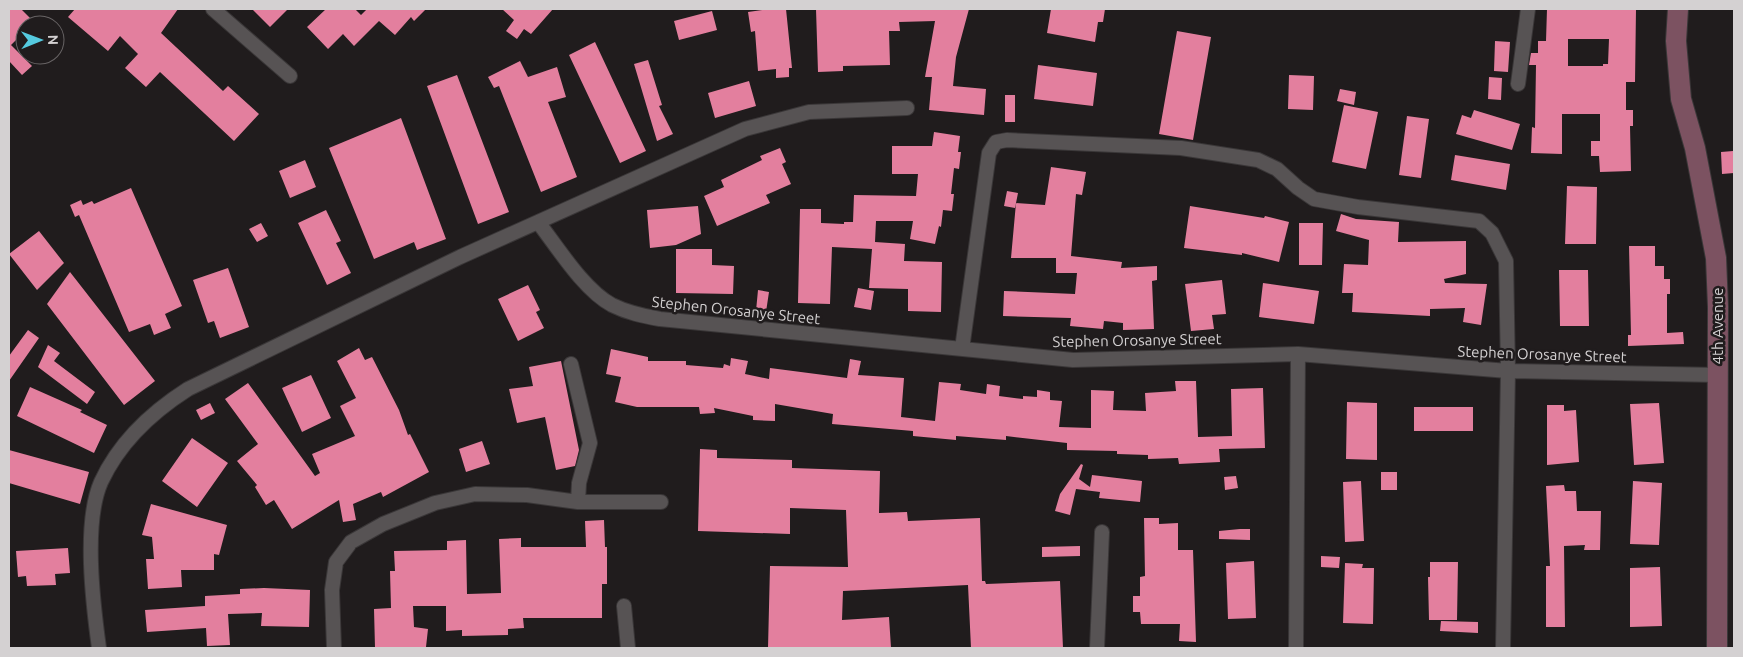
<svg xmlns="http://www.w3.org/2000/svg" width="1743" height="657" viewBox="0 0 1743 657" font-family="Ubuntu,sans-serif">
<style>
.building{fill:#e37f9e;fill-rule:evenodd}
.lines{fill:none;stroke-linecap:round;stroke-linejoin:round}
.street-casing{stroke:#3a3738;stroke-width:16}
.secondary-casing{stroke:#3a3738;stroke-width:22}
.street{stroke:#575354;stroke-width:14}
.secondary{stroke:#7c5261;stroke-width:20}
.labels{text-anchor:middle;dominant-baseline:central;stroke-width:5;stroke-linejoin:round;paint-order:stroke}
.street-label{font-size:15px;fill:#d4d1d2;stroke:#201c1d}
</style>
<rect width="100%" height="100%" fill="#201c1d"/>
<path class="building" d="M9,9H21L37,25H25V31L11,45L32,66L22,75L9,61Z
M75,9H178L161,33L223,91L228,86L259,114L234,141L160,72L146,87L125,68L138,54L120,36L108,51L68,17Z
M252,9H288L270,27Z
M326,9H355L361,15L367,9H426L414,21L411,17L395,35L379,21L354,46L343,34L328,49L307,27Z
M502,9H553L531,34L524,29L517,39L506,31L514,20Z
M770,9H786L792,68H789V77L776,78V69L758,71L755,31L751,32L748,12Z
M816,9H969L956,57L953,86L986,89L984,115L929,110L932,77H925L935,21L899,22L900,31H889L890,65L843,66V71L818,72Z
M1051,9H1105L1103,22H1098L1095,42L1047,33Z
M1547,9H1636L1635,82H1626V110H1633V126H1630L1631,171L1600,172L1599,156H1591V141H1600V114H1562V154L1531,153L1532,127L1535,128L1536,65H1529L1531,53H1538V41H1546ZM1568,39H1609L1608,64H1603V66H1568Z
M712,11L717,30L679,40L674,21Z
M1177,31L1211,37L1193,140L1159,134Z
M1495,41L1510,42L1508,72L1494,71Z
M595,42L646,151L620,163L569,55Z
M648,60L662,105L659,106L673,134L657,141L634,64Z
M520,61L528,77L557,67L566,97L548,102L577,177L541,192L499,86L494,88L488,77Z
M1038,65L1097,73L1093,106L1034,99Z
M457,75L509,212L478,224L427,86Z
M1289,75L1314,76L1313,110L1288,109Z
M1489,77L1502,78L1501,100L1488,99Z
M749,81L756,106L715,118L708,93Z
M1340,89L1356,92L1354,105L1337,101Z
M1005,95H1015V122H1005Z
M1344,105L1378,112L1366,169L1332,162Z
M1474,110L1520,124L1512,150L1456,134L1462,115L1471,118Z
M1407,116L1429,119L1421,178L1399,175Z
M401,118L446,239L417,250L414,242L374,259L329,148Z
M934,132L960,136L958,152H961L959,169L954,168L951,194H954L952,211L943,210L941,227L939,226L935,244L910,239L913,221H876L875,242L905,244L904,261L942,262L941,312L908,311V289L869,288L872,249L832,247L830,304L798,303L800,209H821V223L844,224V222H853L854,195L916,196L918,174H892V146H932Z
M780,148L786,162L782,164L791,184L766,195L770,203L717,226L704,196L724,187L721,180L762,160L760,156Z
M1733,151L1734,173L1722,174L1721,152Z
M1455,155L1510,164L1506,190L1451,180Z
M305,160L316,187L290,198L279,171Z
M1051,167L1086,172L1082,195L1076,194L1071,256L1122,262L1121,268L1157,266V280L1152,281L1154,329L1123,330V323L1104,321L1103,329L1070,326L1071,318L1003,316L1004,291L1075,294L1077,273H1056V258H1011L1016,203L1045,205Z
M1567,186L1597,187L1596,244H1565Z
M131,188L182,306L165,314L171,328L154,335L150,324L129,332L79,215L75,217L70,205L81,200L83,205L92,201L94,204Z
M1007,191L1018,193L1015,208L1004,206Z
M698,206L701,234L676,245L650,248L647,210Z
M1190,206L1264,218L1265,216L1289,222L1279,262L1242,253V255L1184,248Z
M326,210L341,241L336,243L351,273L327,285L298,223Z
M1341,214L1356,219L1399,222L1398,242L1466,241V274L1444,279L1445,283L1487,284L1481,325L1463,322L1465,308L1430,309V316L1352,312L1353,293H1342L1344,264L1368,265L1369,240L1336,231Z
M261,223L268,236L257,242L249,229Z
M1299,223H1323L1322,265H1299Z
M39,231L64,263L37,290L9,254Z
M1629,246H1655V266H1664V279H1670V294H1667V333L1683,332L1684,344L1628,346V335H1631Z
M676,249H712V265L734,266L733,294L676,293Z
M228,268L249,327L220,338L214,321L208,323L193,280Z
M1559,270H1588L1589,326H1560Z
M70,272L155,381L124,405L47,304Z
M1222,280L1226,314L1212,315L1214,329L1191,331L1185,284Z
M1263,283L1319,291L1314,324L1259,317Z
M528,285L540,310L536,312L544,328L518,341L498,299Z
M858,288L874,291L871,310L854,307Z
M758,290L769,292L766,312L756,311Z
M28,330L39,338L9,381V356Z
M48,345L60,353L54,361L95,392L87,404L38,367Z
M359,348L365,360L372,357L399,410L408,435L410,434L429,472L383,497L381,492L353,504L356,520L343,522L339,500L292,529L274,500L266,505L255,487L257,485L237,461L258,444L225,399L248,383L315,476L320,473L312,454L355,436L340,406L356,398L337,361Z
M611,349L648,357V361H686V365L723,368L724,364L730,366L731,358L748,361L745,374L769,379L770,368L847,378L850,359L861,361L858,375L904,378L901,417L935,421L939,382L961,384L960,390L986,394L987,384L1000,386L999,396L1023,399V396L1037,397V390L1050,392V400L1062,401L1059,427L1091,428V390L1114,391L1113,410L1146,411L1145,393L1176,391L1175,381H1196L1198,437L1232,436L1231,389L1263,388L1265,448L1219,449L1220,462L1179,464L1178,458L1148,459V455L1117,454V451L1067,450V443L1006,436V440L956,436V440L913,436V431L832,424L833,414L775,404V421L753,420V416L714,408L715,413L700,414L699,407H637L615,402L621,377L606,374Z
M561,361L579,450L575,466L556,470L545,417L517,423L509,389L533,386L529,367Z
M311,375L331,418L302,432L282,388Z
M30,387L82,410L80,412L107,425L94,453L17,416Z
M1347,402L1377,403V460L1346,459Z
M210,403L215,413L201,420L196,410Z
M1659,403L1664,463L1634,465L1630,404Z
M1547,405H1564V411L1576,410L1579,462L1547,465Z
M1414,407H1473V431H1414Z
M192,438L228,463L197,507L162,481Z
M482,441L490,464L466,472L459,449Z
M700,449L717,450V458L792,460V468L880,471L879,513L907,512L908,521L980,518L982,581H985L986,584L1060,581L1063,648H971L968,585L843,591L842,620L889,617L891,648H768L770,566L848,567L846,510L790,508V534L698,531Z
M9,450L89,472L80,504L9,483Z
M1081,464L1083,465L1079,479L1090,487L1092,475L1142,481L1140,502L1099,498L1100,492L1076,489L1070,515L1055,511L1060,494Z
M1381,472H1397V490H1381Z
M1236,476L1238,488L1225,490L1224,477Z
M1361,481L1364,541L1345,542L1343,482Z
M1633,481L1662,483L1659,545L1630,544Z
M1564,485L1565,491H1576L1577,511H1601L1600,550H1584L1585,545L1564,546L1565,627H1546V566H1550L1546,486Z
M151,504L227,525L219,555L214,554V570H181L182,587L148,589L146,559H154L152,537L142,535Z
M1144,518H1159V524L1178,523V550H1193L1196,642L1179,641L1180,624H1141L1140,612H1133V596H1140V577L1145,576Z
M604,520L605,547H607V584H602V618H523L524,628L508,629V635L462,636V630L446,631V606H413L414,627L428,629L426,647L375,648L374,609L391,608L390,571H395L394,551L447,550V541L466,540L467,594L501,593L499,539L521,538V547H586L585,521Z
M1240,529H1250V540L1219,539V531Z
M1080,546V556L1042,557V547Z
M68,548L70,573L55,574L56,585L27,586L26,576L18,577L16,551Z
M1321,556L1340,557L1339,568L1321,567Z
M1254,561L1256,618L1228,619L1226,563Z
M1430,562H1458L1457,620H1429L1428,577H1430Z
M1345,563L1363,564L1362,568H1374L1373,624L1343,623Z
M1660,567L1662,626L1630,627V568Z
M264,588L310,590L309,627L261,626L262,613L228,614L230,645L207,646L206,628L147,632L145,610L205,606V596L240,594V589Z
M1441,621L1478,622V633L1440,631Z"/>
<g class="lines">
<g class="street-casing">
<path id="street" d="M213,9L290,76
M1518,84L1528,9
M538,222C558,248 584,290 612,305C628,313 643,316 660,319L1073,360L1298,354L1508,371L1718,375
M962,349L989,153L996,142L1007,140L1181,148L1258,160L1277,169L1298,188L1314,199L1358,207L1479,221L1492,233L1506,261L1508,371L1503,648
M571,364L590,443L579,483L578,502
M624,606L628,648
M99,648C93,604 83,523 101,482C119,443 152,412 188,389L460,257L745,129L809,112L907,108
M334,648L332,590L336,562L351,542L383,524L435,503L475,494L527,495L578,502H661
M1097,648L1102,532
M1296,648L1298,354"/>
</g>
<g class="secondary-casing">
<path id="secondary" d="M1678,9L1676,41L1681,99L1695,148L1716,258L1718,307L1717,648"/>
</g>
<use href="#street" class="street"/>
<use href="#secondary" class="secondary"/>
</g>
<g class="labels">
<g class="street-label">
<text transform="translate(736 310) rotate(6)">Stephen Orosanye Street</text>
<text transform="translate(1717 326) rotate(-90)">4th Avenue</text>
<text transform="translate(1137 340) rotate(-1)">Stephen Orosanye Street</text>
<text transform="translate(1542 354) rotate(2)">Stephen Orosanye Street</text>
</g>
</g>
<rect width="1743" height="657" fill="none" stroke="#d4d1d2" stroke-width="20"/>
<g transform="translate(40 40) rotate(89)"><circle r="24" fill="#201c1d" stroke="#686465"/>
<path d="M0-4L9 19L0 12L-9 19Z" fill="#55cadf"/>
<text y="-8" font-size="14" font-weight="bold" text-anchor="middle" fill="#d4d1d2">N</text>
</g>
</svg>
